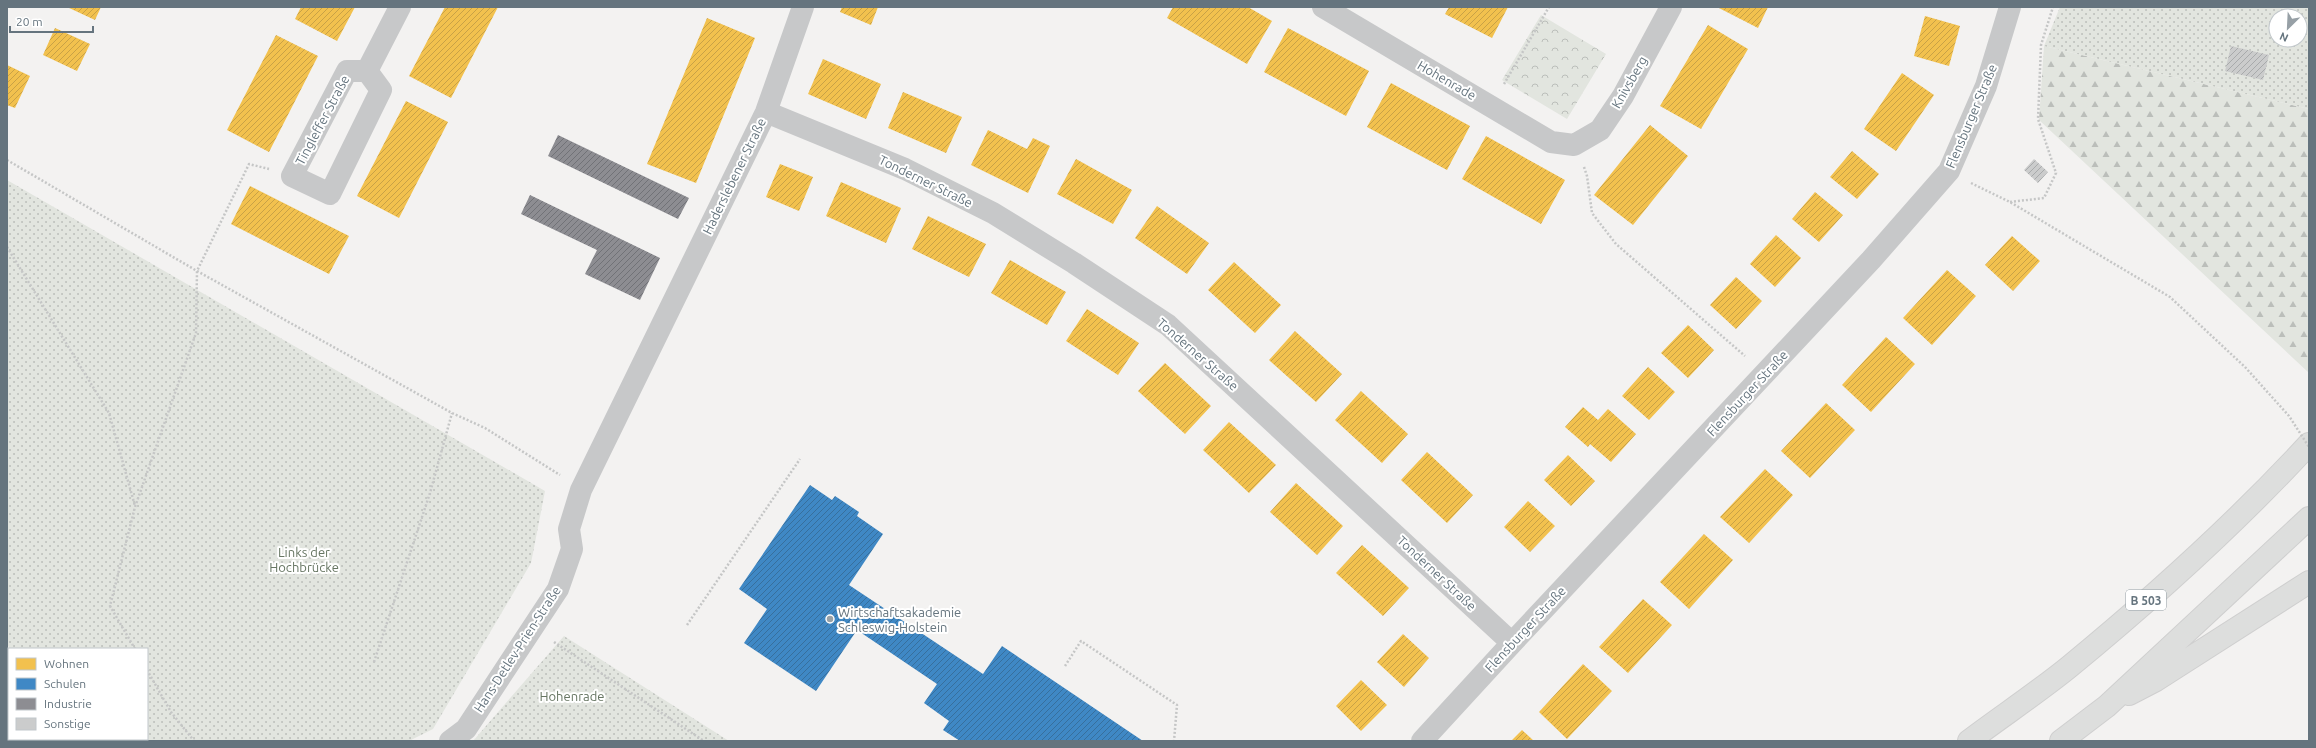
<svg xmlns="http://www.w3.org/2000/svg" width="2316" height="748" viewBox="0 0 2316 748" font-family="Ubuntu,sans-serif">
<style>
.forest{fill:url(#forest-firs)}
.park{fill:url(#park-crowns)}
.garden{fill:url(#garden-dots);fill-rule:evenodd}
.homes{fill:url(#homes-hatch)}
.schools{fill:url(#schools-hatch)}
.industry{fill:url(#industry-hatch)}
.building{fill:url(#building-hatch)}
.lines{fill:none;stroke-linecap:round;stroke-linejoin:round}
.highway-casing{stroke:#cfcfcf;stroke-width:24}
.path{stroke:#c5c6c6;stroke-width:2.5;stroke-dasharray:2 2;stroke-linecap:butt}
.minor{stroke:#c7c8c9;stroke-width:22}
.highway{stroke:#dddedd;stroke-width:22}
.path-bridge{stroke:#c5c6c6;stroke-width:2.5;stroke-dasharray:2 2;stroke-linecap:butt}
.poi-dot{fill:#97a0a6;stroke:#fff;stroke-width:1.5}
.labels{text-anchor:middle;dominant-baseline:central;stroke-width:4;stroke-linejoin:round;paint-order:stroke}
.shield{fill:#fff;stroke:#939ea5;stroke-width:1}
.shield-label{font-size:12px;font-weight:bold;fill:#65747e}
.street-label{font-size:13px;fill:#65747e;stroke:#fff}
.park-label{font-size:13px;fill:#677663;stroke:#fff}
.poi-label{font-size:13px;fill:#65747e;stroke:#fff;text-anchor:start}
</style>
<defs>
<pattern id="forest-firs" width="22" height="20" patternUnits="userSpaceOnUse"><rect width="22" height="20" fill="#e2e5df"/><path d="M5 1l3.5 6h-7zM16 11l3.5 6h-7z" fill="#bbbeba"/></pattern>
<pattern id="park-crowns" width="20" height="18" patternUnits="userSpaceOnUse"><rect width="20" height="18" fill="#e2e5df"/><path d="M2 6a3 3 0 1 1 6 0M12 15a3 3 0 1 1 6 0" fill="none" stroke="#bbbeba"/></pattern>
<pattern id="garden-dots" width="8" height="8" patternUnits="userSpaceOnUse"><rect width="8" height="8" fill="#e2e5df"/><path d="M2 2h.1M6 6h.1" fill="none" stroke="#bbbeba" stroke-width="1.8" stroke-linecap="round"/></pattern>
<pattern id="homes-hatch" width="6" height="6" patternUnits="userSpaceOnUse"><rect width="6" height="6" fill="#f2c14e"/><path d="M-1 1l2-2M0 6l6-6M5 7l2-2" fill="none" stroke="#c8a146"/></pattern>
<pattern id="schools-hatch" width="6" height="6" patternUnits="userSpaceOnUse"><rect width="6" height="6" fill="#3f88c5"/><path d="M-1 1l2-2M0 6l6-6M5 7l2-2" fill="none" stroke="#376f9d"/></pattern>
<pattern id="industry-hatch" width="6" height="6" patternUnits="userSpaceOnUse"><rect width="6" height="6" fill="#8d8d92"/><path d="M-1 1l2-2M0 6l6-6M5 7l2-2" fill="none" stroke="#717277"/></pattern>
<pattern id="building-hatch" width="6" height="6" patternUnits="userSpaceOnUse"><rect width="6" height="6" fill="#cbcccc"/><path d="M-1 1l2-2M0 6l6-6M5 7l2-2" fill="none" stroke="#a8aaab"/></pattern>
</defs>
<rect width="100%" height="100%" fill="#f3f2f1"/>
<path class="forest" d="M2044,46L2309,109V373L2039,120Z"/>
<path class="park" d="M1541,15L1606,54L1567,119L1502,80Z"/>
<path class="garden" d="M2060,7H2309V109L2044,46ZM2276,16H2300V40H2276Z
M7,180L545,491L531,563L433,729L409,741H65L64,739H147V649H10L7,644Z
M564,636L729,741H473Z"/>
<path class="homes" d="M67,7H101L95,20Z
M301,7H355L337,41L295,19Z
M445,7H498L451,98L409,76Z
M842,7H878L871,25L840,12Z
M1173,7H1248L1272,21L1247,64L1167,18Z
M1449,7H1508L1492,38L1445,14Z
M1717,7H1768L1758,28Z
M1925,16L1960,26L1949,66L1914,56Z
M707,18L755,38L696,183L647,164Z
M1708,25L1748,49L1701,129L1660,106Z
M55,28L90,44L77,71L43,55Z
M1288,28L1369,71L1346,116L1264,72Z
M276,35L318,56L269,152L227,130Z
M823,59L881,84L866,119L808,94Z
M7,65L30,76L15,108L7,105Z
M1902,73L1934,95L1896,151L1864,129Z
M1391,83L1470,126L1447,170L1367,127Z
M903,92L962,117L946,153L888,128Z
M406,101L448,122L399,218L357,196Z
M1650,125L1688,156L1633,225L1594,195Z
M988,130L1027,149L1033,138L1050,146L1028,193L971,165Z
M1486,136L1565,180L1541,224L1462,179Z
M1852,151L1879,174L1857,199L1830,177Z
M1076,159L1132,190L1113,224L1057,194Z
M780,164L813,177L799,211L766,197Z
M841,182L901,208L886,243L826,216Z
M250,186L349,236L329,274L231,224Z
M1815,192L1843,215L1819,242L1792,219Z
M1157,206L1209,243L1187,274L1135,238Z
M928,216L986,244L969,277L912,249Z
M1776,235L1801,258L1775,287L1750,264Z
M2012,236L2040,261L2013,291L1985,265Z
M1010,260L1066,292L1047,325L991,293Z
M1234,262L1281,305L1255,333L1208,290Z
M1947,270L1976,296L1932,345L1903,318Z
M1736,277L1762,301L1736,329L1710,305Z
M1087,309L1139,343L1118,375L1066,341Z
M1688,325L1714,350L1688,378L1661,353Z
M1295,331L1342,374L1316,402L1269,360Z
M1886,337L1915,364L1871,412L1842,385Z
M1165,363L1211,406L1185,434L1138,391Z
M1648,367L1675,392L1649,420L1622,396Z
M1361,391L1408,434L1382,463L1335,420Z
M1826,403L1855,430L1810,478L1781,451Z
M1583,407L1598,420L1608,409L1636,434L1611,462L1590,444L1588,447L1565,427Z
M1229,422L1276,465L1249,493L1203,450Z
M1427,452L1473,495L1447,523L1401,480Z
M1568,455L1595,481L1571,506L1544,480Z
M1765,469L1793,495L1749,543L1720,517Z
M1296,483L1343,526L1317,555L1270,512Z
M1528,501L1555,526L1530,552L1504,527Z
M1704,534L1733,560L1689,609L1660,582Z
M1362,545L1409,588L1383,616L1336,573Z
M1643,599L1672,625L1628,673L1599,647Z
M1403,634L1429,658L1404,687L1377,662Z
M1583,664L1612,691L1567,739L1539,712Z
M1361,680L1387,705L1361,731L1336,706Z
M1522,730L1534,741H1511Z"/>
<path class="schools" d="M810,485L832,500L835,496L859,512L857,516L883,534L849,585L983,674L1002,646L1143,741H960L943,730L949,721L924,703L937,684L857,630L816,691L744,643L767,609L739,589Z"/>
<path class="industry" d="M558,135L689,198L678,219L548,156Z
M530,195L660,258L640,300L585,274L597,250L521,214Z"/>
<path class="building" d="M2231,46L2269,55L2263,80L2225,71Z
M2034,159L2048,172L2038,183L2024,170Z"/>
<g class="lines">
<g class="highway-casing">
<path id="highway" d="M2129,694L2156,680L2309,582
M1969,741C2002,716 2037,693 2069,667C2153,598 2235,524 2309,444
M2061,741L2107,706L2309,518"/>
</g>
<path class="path" d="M1504,84L1549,7
M7,160L197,271L452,413L485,428L560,475
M1584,167L1587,176L1592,213L1616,244L1745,356
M1971,183L2010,202L2170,297L2245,367
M2010,202L2044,198L2056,173L2038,119L2041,45L2053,7
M7,247L109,413L135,506
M687,625L800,459
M554,642L704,741
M135,649L110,606L135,507L196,333L197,271L249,164L269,169
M374,662L430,493L452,413
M1065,666L1081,641L1177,705L1174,741
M147,670L171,712L194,741
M7,701L9,704
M29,739L31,741"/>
<path class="minor" d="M1323,7L1551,142L1574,145L1600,130L1623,96L1671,7
M347,71H367L381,90L330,194L292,176Z
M367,71L400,7
M766,112L905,169L993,213L1074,263L1168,325L1512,643
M450,741L466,729L558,589L572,549L569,529L581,490L766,112L803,7
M1422,741L1512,643L1871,260L1949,171L1986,86L2010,7"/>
<use href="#highway" class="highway"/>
<path class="path-bridge" d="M2245,367L2289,416L2309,447"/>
</g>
<circle class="poi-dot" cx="830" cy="619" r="4"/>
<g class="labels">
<rect class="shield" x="2126" y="590" width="40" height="20" rx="3"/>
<g class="shield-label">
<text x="2146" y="600">B 503</text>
</g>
<g class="street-label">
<text transform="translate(1447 80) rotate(30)">Hohenrade</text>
<text transform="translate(1629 82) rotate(-60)">Knivsberg</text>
<text transform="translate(1971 116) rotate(-67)">Flensburger Straße</text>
<text transform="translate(322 120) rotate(-62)">Tingleffer Straße</text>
<text transform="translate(734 176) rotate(-64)">Haderslebener Straße</text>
<text transform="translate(926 181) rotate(26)">Tonderner Straße</text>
<text transform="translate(1198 354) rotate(41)">Tonderner Straße</text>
<text transform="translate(1747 393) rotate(-47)">Flensburger Straße</text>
<text transform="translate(1437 573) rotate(43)">Tonderner Straße</text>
<text transform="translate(1525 629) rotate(-47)">Flensburger Straße</text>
<text transform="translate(517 649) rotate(-57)">Hans-Detlev-Prien-Straße</text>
</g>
<g class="park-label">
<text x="304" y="552">Links der<tspan x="304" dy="15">Hochbrücke</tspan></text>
<text x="572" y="696">Hohenrade</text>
</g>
<g class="poi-label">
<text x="838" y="612">Wirtschaftsakademie<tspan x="838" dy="15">Schleswig-Holstein</tspan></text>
</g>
</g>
<rect width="2316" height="748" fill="none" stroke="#65747e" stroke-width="16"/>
<rect x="8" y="648" width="140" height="92" fill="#ffffff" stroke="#c1c7cb"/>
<rect x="16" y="658" width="20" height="12" fill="#f2c14e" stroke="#c1c7cb"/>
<text x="44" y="668" font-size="12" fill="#65747e">Wohnen</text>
<rect x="16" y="678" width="20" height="12" fill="#3f88c5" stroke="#c1c7cb"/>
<text x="44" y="688" font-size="12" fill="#65747e">Schulen</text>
<rect x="16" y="698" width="20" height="12" fill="#8d8d92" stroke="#c1c7cb"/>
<text x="44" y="708" font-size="12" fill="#65747e">Industrie</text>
<rect x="16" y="718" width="20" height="12" fill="#cbcccc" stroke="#c1c7cb"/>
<text x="44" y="728" font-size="12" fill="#65747e">Sonstige</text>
<g transform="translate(2288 28) rotate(204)"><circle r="19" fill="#ffffff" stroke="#c1c7cb"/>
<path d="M0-3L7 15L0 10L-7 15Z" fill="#97a0a6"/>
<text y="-6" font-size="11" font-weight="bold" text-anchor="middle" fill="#65747e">N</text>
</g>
<path d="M10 26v6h83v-6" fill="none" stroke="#65747e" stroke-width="2"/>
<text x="16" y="26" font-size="12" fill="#65747e" stroke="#ffffff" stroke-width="3" paint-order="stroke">20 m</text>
</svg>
